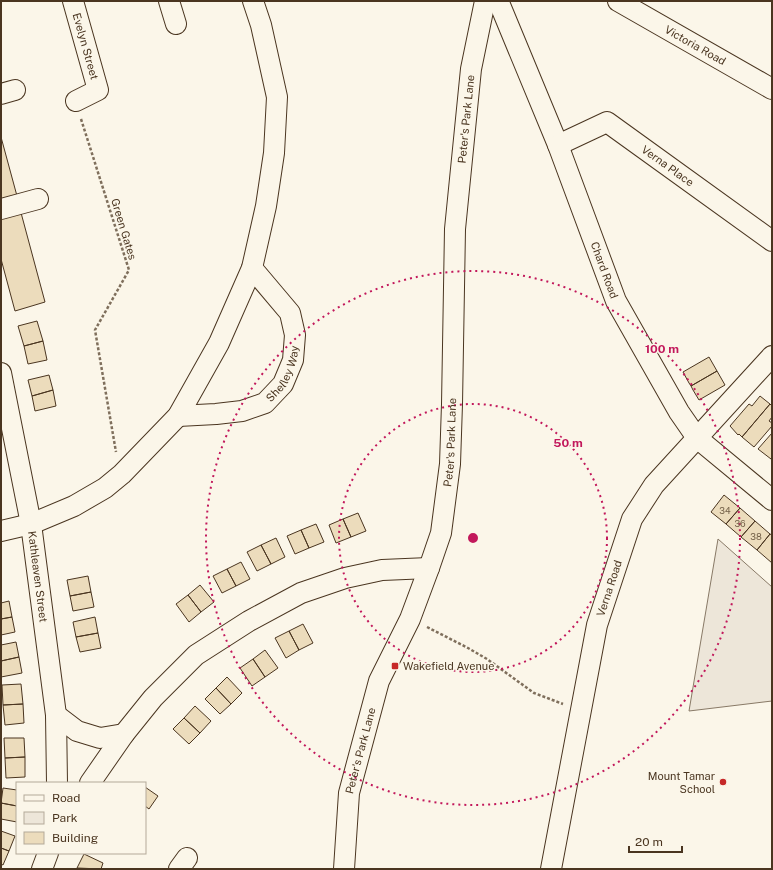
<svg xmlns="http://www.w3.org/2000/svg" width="773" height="870" viewBox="0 0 773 870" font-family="'Public Sans',sans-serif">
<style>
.green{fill:#ede6d9;stroke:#887966}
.building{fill:#ecdcbc;stroke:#4a3520}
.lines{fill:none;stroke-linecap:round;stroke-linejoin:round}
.minor-casing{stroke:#4a3520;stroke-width:22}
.path{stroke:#7f6f5c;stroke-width:2.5;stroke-dasharray:3 2;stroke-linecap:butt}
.minor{stroke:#fbf6e9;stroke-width:20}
.ring{fill:none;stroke:#c2185b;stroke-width:2;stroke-dasharray:2 4}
.poi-dot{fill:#c62828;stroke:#fbf6e9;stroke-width:1.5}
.labels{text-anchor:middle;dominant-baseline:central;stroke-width:3;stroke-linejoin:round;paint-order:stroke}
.number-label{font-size:9px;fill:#725f47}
.street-label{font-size:11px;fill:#4a3520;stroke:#fbf6e9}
.poi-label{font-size:11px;fill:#4a3520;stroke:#fbf6e9;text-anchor:start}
.centre{fill:#c2185b;stroke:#fbf6e9;stroke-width:2}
.ring-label{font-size:12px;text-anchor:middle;font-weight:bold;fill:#c2185b;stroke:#fbf6e9;stroke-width:3;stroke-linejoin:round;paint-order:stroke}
</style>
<rect width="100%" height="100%" fill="#fbf6e9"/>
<path class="green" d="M718,539L772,587V701L689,711Z"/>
<path class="building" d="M1,137L17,196L1,200Z
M20,209L45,302L15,311L1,259V214Z
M37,321L43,341L24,346L18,326Z
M43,341L47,360L28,364L24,346Z
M709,357L717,371L691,386L689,383L683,372Z
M717,371L725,385L699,400L693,390L691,386Z
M49,375L53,390L32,396L28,380Z
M53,390L56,406L35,411L32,396Z
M760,396L770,404L742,437L739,434L738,435L730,426L749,404L752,406Z
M770,404L772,406V417L769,421L772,423V426L754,447L742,437Z
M772,433V457L771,459L758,449Z
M724,495L740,508L726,524L711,512Z
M740,508L755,521L741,537L726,524Z
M358,513L366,531L351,537L343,519Z
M343,519L351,537L336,543L329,525Z
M755,521L770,534L757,550L741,537Z
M316,524L324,542L309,548L301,530Z
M301,530L309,548L295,554L287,536Z
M770,534L772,535V563L757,550Z
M276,538L285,557L271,564L261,545Z
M261,545L271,564L257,571L247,552Z
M241,562L250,579L236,586L227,569Z
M227,569L236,586L222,593L213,576Z
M88,576L91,592L70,596L67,580Z
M200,585L214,602L201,612L188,595Z
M91,592L94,607L73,611L70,596Z
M188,595L201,612L189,622L176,604Z
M9,601L12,617L1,619V603Z
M12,617L15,632L1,635V619Z
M95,617L98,633L76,637L73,622Z
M303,624L313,643L299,650L289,631Z
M289,631L299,650L286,658L275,638Z
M98,633L101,648L80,652L76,637Z
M16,642L19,657L1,661V645Z
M265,650L278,668L265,677L253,659Z
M19,657L22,673L1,677V661Z
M253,659L265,677L252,686L240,668Z
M227,677L242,693L231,704L216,688Z
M21,684L23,704L3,705L2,685Z
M216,688L231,704L220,714L205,699Z
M23,704L24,723L5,725L3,705Z
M195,706L211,721L200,733L184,718Z
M184,718L200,733L189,744L173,729Z
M4,738H24L25,757L5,758Z
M25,757V777L6,778L5,758Z
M145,787L158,796L149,809L145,806Z
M3,788L17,790V806L1,803Z
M1,803L17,806V822L1,819Z
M1,831L15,836L9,851L1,848Z
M1,848L9,851L3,865L1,864Z
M84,854L103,863L101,869L77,868Z"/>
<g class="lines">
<g class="minor-casing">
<g id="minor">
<path id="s1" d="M73,1L98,90L76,101"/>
<path d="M169,1L176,24"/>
<path id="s2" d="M497,1L500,5L558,145L616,301L679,412L697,438L772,500"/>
<path id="s3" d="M618,1L772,89"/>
<path d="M1,94L15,90"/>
<path id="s4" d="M558,145L607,122L772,241"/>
<path d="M1,209L38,199"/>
<path id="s5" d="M1,373L31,524L56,715L57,783"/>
<path id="s6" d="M178,416L216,414L242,411L265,403L283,384L293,360L295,335L290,313L252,268"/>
<path d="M1,531L31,524L74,506L105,488L122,474L178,416L219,343L252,268L266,206L274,153L277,97L261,25L253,1"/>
<path d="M56,715L77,731L100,738L124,734"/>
<path d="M90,783L124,734L153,698L196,655L249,621L301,593L345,578L382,570L429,568"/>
<path d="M42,869L48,853"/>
<path d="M179,869L187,858"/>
<path id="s7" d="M344,869L349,793L379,681L410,619L429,568L441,533L450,464L452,404L455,229L471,69L485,1"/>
<path id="s8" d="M551,869L597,625L632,519L654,485L772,356"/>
</g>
</g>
<path class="path" d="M81,119L129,270L95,330L116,452
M427,627L468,648L487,659L534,693L563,704"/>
<use href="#minor" class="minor"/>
</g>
<g class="ring">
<circle cx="473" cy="538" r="134"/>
<circle cx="473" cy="538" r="267"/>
</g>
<g class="poi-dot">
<rect x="391" y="662" width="8" height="8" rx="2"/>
<circle cx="723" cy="782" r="4"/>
</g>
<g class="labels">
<g class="number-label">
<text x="725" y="510">34</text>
<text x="740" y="523">36</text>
<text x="756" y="536">38</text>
</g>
<g class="street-label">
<text stroke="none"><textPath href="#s3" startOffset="89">Victoria Road</textPath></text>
<text stroke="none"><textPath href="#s1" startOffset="47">Evelyn Street</textPath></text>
<text stroke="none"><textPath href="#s7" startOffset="768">Peter's Park Lane</textPath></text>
<text stroke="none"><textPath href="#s4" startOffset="129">Verna Place</textPath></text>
<text transform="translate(124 229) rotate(73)">Green Gates</text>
<text stroke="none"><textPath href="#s2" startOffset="290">Chard Road</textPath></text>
<text stroke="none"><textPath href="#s6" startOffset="124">Shelley Way</textPath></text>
<text stroke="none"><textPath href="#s7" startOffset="444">Peter's Park Lane</textPath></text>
<text stroke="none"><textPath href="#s5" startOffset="207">Kathleaven Street</textPath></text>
<text stroke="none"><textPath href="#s8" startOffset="287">Verna Road</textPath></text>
<text stroke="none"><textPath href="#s7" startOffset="120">Peter's Park Lane</textPath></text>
</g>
<g class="poi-label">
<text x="403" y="666">Wakefield Avenue</text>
<text x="715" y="776" text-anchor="end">Mount Tamar<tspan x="715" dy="13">School</tspan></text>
</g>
</g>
<circle cx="473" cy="538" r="6" class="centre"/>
<g class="ring-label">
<text x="662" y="353">100 m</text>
<text x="568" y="447">50 m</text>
</g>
<rect width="773" height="870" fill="none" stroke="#4a3520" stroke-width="4"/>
<rect x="16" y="782" width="130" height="72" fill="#fbf6e9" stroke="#b4a999"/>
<rect x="24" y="795" width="20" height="6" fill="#fbf6e9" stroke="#b4a999"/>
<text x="52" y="802" font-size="12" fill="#4a3520">Road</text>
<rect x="24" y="812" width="20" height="12" fill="#ede6d9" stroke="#b4a999"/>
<text x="52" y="822" font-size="12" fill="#4a3520">Park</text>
<rect x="24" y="832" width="20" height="12" fill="#ecdcbc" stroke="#b4a999"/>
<text x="52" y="842" font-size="12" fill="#4a3520">Building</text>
<path d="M629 846v6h53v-6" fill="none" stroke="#4a3520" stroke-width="2"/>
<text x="635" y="846" font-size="12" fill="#4a3520" stroke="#fbf6e9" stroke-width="3" paint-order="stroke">20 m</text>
</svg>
